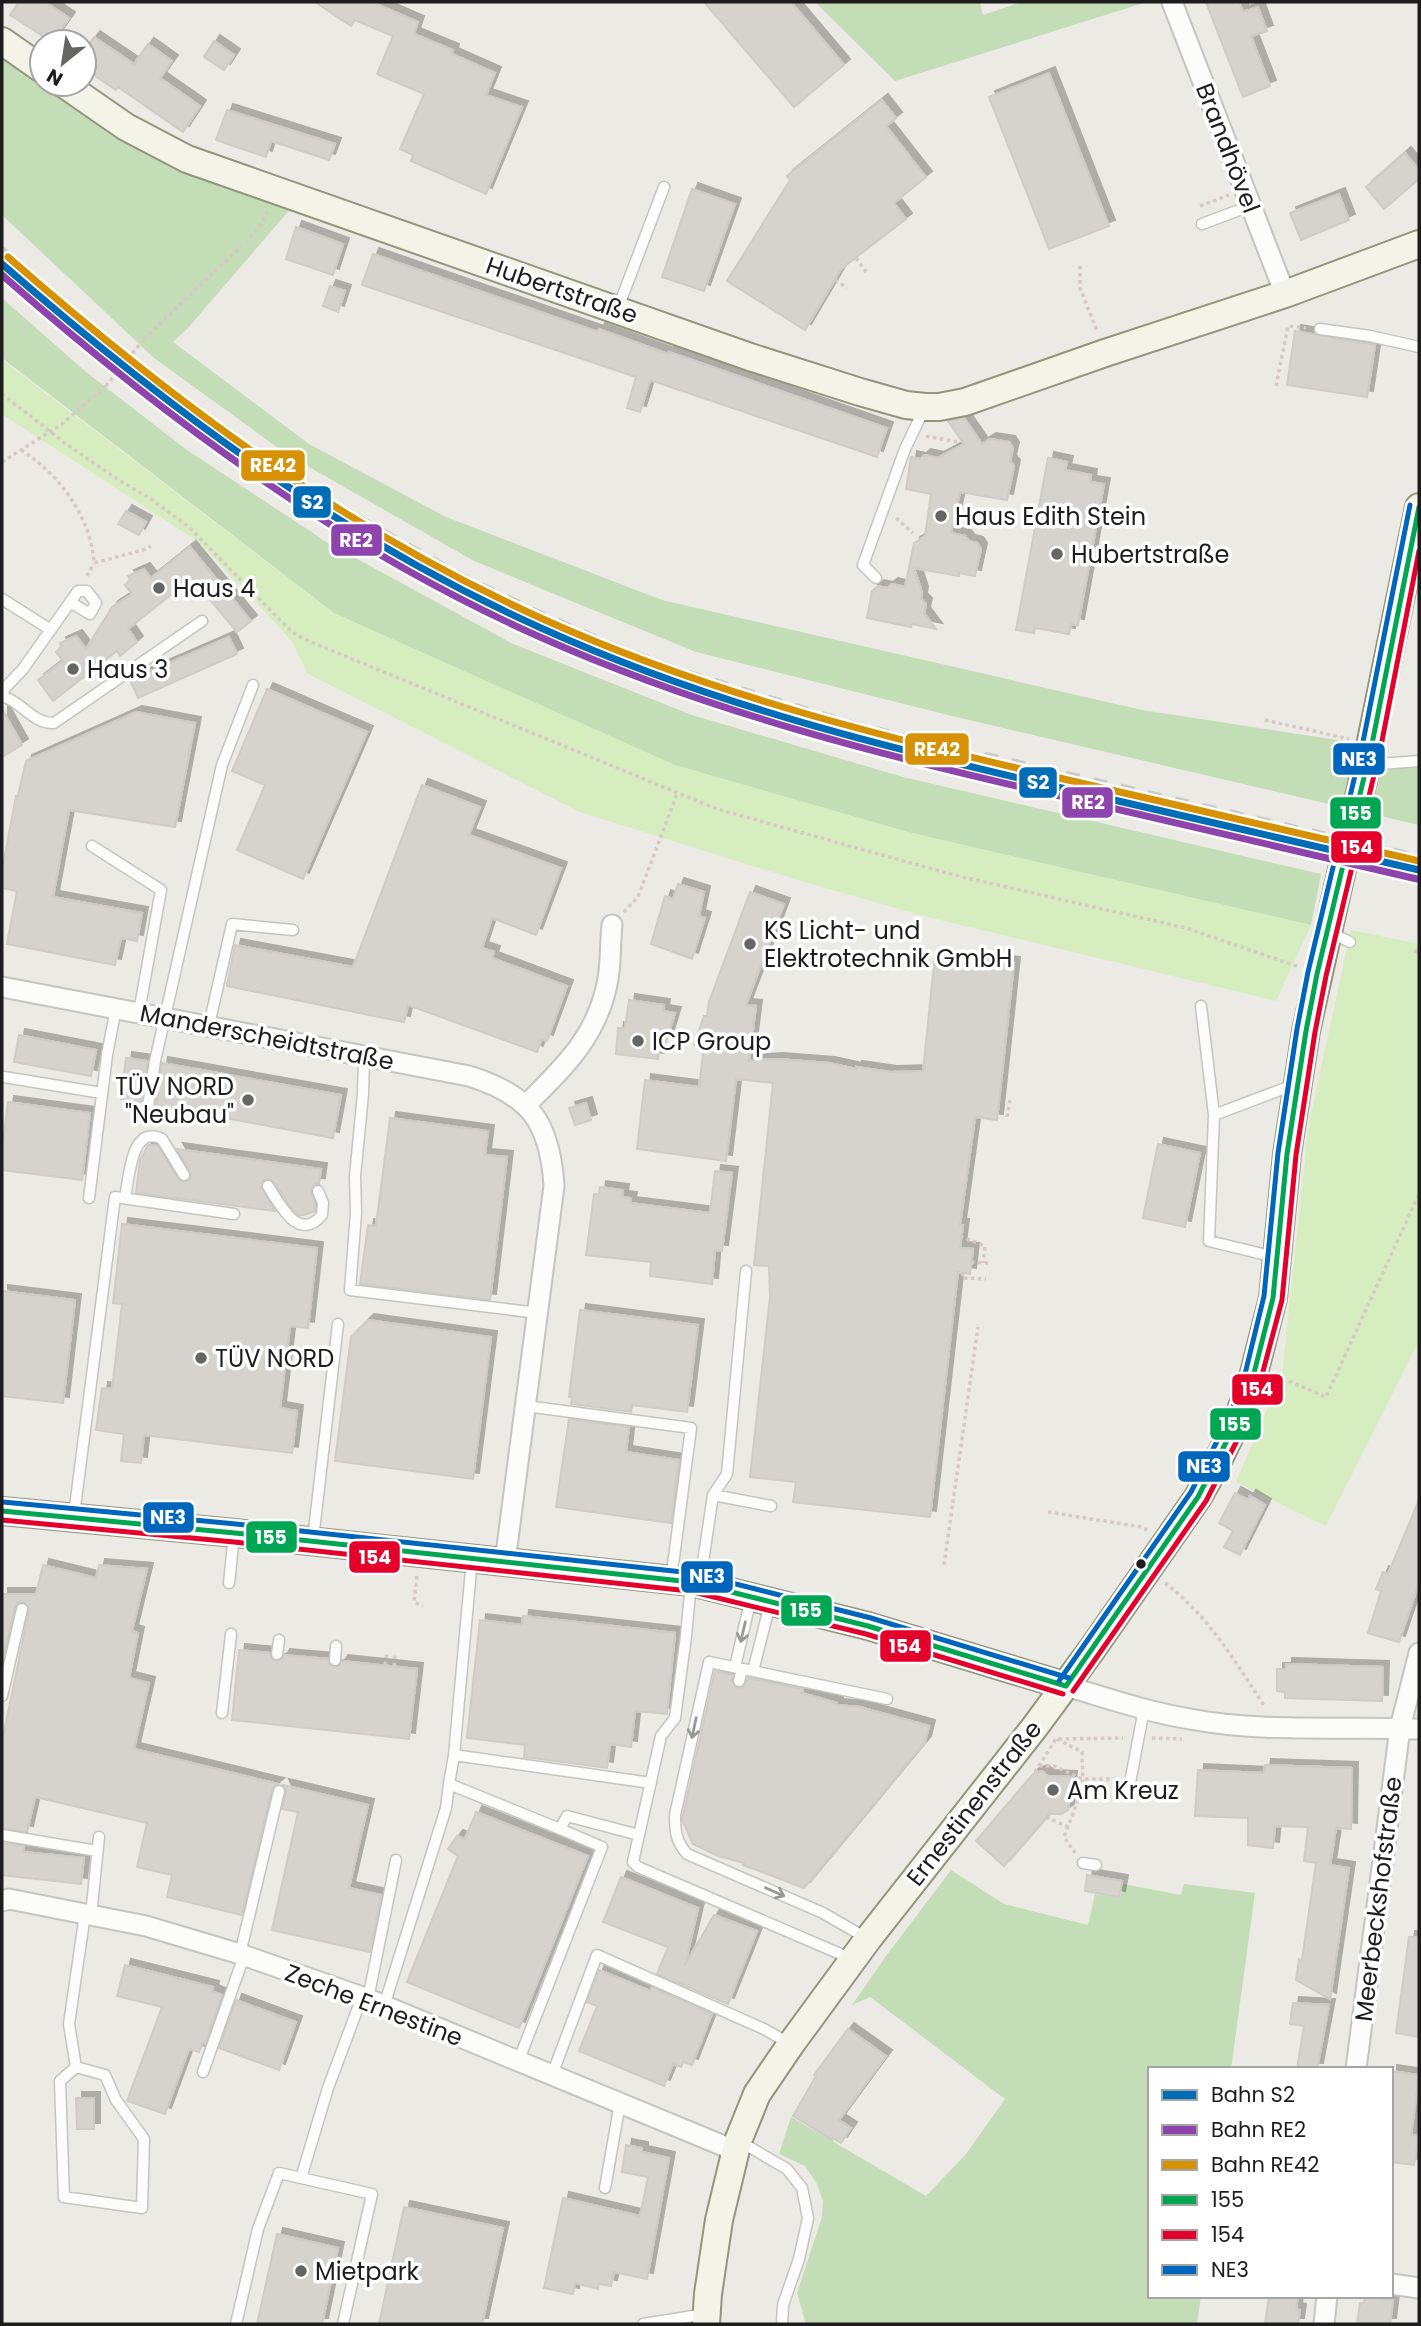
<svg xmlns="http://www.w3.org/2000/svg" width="1421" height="2326" viewBox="0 0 1421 2326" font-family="Poppins,sans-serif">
  <defs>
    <filter id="shadow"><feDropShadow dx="6" dy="-6" stdDeviation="0" flood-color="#0004"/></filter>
  </defs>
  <rect width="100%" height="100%" fill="#eceae4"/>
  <path fill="#d6edbf" d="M2,360L331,611L675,765L908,832L1311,925L1276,1001L920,915L801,881L580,812L308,674L291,640L200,543L2,414Z
    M1351,930L1419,944V1341L1326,1526L1236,1482L1282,1374L1309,1123Z"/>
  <path fill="#c3ddb6" d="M815,2H980L983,15L1022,2H1147L895,81Z
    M2,52L42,77V84H54L298,200L188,328L173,342L309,444L446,517L662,600L1142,710L1350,742L1347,769L1419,766V825L952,716L696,652L474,561L288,455L154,358L2,215Z
    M2,298L86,372L187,450L328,543L513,644L692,715L903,777L1321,874L1311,925L908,832L675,765L334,613L2,358Z
    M951,1870L1004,1904L1088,1925L1095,1894L1120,1898L1123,1884L1181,1895L1184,1884L1255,1893L1231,2069H1150V2296H1201L1197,2324H806L797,2293L822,2217L823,2201L817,2184L805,2166L779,2154L791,2117L926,2196L966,2154L1005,2099L870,1997L852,2005L886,1956Z"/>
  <path fill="#d6d3cf" stroke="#cfcbc5" stroke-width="2" filter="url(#shadow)" d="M19,2H45L69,18L52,42L10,15Z
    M315,2H372L418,22L414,34L453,50L452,54L495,73L486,95L522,107L486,194L411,161L413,155L400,149L424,94L377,74L393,36L355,20L351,26Z
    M704,2H791L844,65L794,107Z
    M1206,2H1239L1243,12L1258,7L1267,31L1251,36L1270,86L1243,97Z
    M94,37L134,64L148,44L172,61L160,78L200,106L183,132L118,87L116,90L84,68V51Z
    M214,41L234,55L224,70L204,57Z
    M1049,73L1109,226L1049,249L989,97Z
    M882,100L896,118L886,126L926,177L894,203L906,219L841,269L805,330L727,281L790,180L787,176Z
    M227,110L335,144L329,160L271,141L266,157L216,140Z
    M1405,153L1419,170V179L1384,209L1366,187Z
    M692,189L735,204L704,291L662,277Z
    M1339,194L1349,220L1301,240L1290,213Z
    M296,227L343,244L333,275L286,259Z
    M373,254L598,332L599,329L668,354L669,352L887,428L877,457L650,380L640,412L627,408L636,377L362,285Z
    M330,286L345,291L338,312L323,306Z
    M1295,331L1375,345L1367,397L1287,385Z
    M964,418L982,444L990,439L1009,442L1013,448L1010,461L1014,466L1007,500L960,492L951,533L965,536L969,541L977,543L981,549L975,576L959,573V576L914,568L922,592L921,599L926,604L924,613L936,629L912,624L911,627L867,618L872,591L878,586L887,588L892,584L905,587L914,543L925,536L931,494L906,489L911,457L920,459L925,455L938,458L964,444L948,421Z
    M1048,458L1067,462L1065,470L1091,475L1090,482L1104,484L1078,625L1071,624L1069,634L1035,628L1034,633L1016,630Z
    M126,511L146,522L139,535L118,524Z
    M190,547L251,621L237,632L192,578L128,629L137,642L120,656L117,651L53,701L38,680L63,661L56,652L61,647L60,643L76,636L86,649L112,607L132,594L125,585L130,580L128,576L144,569L151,578Z
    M229,637L237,654L138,698L130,680Z
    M267,689L367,732L303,879L237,850L265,785L232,771Z
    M2,709L22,745L2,757Z
    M136,712L195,723L175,827L69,810L53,897L142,913L137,941L121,938L115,965L7,944L17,891L2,888V871L16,796H18L26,761Z
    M422,785L480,807L469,835L561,868L536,935L492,918L482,948L494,952L492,958L567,986L547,1041L542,1039L537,1052L408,1005L404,1022L227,986L235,945L353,967Z
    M678,884L704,892L699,916L705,918L692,959L651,944L665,896L673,899Z
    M750,892L784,904L746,1005L756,1006L749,1061L777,1059L829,1063L856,1069V1067L891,1072L923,1071L935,955L1014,963L997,1120L975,1117L960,1225H963L960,1248L973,1249L970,1274L958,1272L930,1517L793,1502L796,1482L750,1477L770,1297L769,1266L754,1265L773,1083L736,1079L726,1161L637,1149L645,1080L699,1087L704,1046L694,1045L704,1016H707L709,1002Z
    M629,1000L664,1005L663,1011L675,1013L666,1042L660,1041L658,1059L616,1054L618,1028H625Z
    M19,1035L96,1050L91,1076L14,1062Z
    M126,1058L148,1061L141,1102L121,1099Z
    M162,1063L341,1095L333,1138L156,1105Z
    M8,1102L90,1113L82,1180L2,1170V1149Z
    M586,1103L591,1120L575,1125L569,1108Z
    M390,1118L488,1131L485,1155L507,1157L490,1300L360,1284L368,1225L376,1226Z
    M1158,1144L1200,1153L1185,1227L1143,1218Z
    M148,1145L158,1146L178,1179L184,1182L190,1179L191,1174L177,1149L321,1169L319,1184H315L311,1189L315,1204V1211L304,1215H299L290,1206L274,1182L268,1179L263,1180L261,1187L275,1211L136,1193L140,1160Z
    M715,1171L732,1173L722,1251L715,1250L712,1284L650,1276L651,1262L586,1255L594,1194H599L600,1187L623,1190L622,1197L631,1198L630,1203L710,1213Z
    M122,1224L317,1248L308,1328L290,1326L280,1408L297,1411L292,1453L144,1435L141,1463L121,1461L124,1434L96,1430L102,1388L112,1389L122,1304L113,1303Z
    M2,1291L75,1300L63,1403L2,1396Z
    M580,1310L698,1325L687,1412L632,1405L631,1412L571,1404L572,1397H569Z
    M368,1320L491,1337L473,1479L335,1461L351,1337Z
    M569,1419L629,1427L626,1452L679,1460L671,1523L556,1507Z
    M1235,1493L1248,1500L1250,1496L1265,1505L1240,1555L1224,1547L1233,1531L1219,1523Z
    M1419,1500V1583L1399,1642L1368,1633L1381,1591L1376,1589L1383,1572L1388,1574Z
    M43,1565L96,1578L99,1565L147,1569L132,1631L138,1633L129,1678L149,1683L134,1749L278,1784L272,1789L242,1915L167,1897L172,1875L137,1867L147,1823L35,1797L27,1832L2,1828V1742L29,1610L24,1602H19L15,1607L2,1664V1594H36Z
    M523,1616L675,1633L667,1714L635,1711L631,1747L610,1744L607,1768L524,1757L525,1745L467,1738L480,1620L522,1625Z
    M239,1650L270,1653L272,1659L277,1661L282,1659L284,1655L328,1659L329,1664L334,1667L339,1666L342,1661L417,1669L409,1739L232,1720Z
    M1286,1664L1383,1667L1382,1701L1285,1698V1692L1277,1691V1669H1286Z
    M715,1671L733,1675L732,1682L737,1688L744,1687L748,1678L803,1689L802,1693L837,1703V1705L860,1707L929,1726L925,1742L804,1888L743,1865L744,1863L718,1856L693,1844L682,1820Z
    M1265,1765L1352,1768L1351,1829L1336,1828L1330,1865L1349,1868L1330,1999L1296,1980L1299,1959L1302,1960L1316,1863L1304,1861L1308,1827L1275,1826L1273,1848L1248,1845V1818L1195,1816L1198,1770L1264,1773Z
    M1042,1771L1048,1776L1071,1777L1068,1810L1062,1814H1049L1004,1866L976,1841L1033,1774Z
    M283,1785L368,1805L349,1888L381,1895L370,1952L272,1930L298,1812L282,1809L286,1792Z
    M476,1812L588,1856L519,2028L407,1982L458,1856L448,1849L457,1836L465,1839Z
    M2,1843L24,1846L23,1852L84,1858L81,1884L2,1875Z
    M1087,1875L1122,1881L1119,1897L1085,1891Z
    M621,1877L698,1908L685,1965L714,1915L757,1931L728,2004L657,1974L668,1947L603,1922Z
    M1409,1937H1419V2037L1396,2033Z
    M125,1965L213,1987L212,1991L222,1995L205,2043L203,2042L199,2052L189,2049L165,2114L127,2101L162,2007L117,1996Z
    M599,1970L650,1991L652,1987L712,2014L692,2065L683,2062L681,2067L673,2064L664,2086L579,2051L597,2006L587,2002Z
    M236,2000L296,2022L279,2070L219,2048Z
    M1293,2003L1329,2005L1317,2069H1297L1304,2026L1290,2024Z
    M848,2029L886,2056L839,2120L851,2128L841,2143L833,2138L832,2140L793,2116L816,2076L814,2075Z
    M1391,2071L1419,2075L1411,2135L1419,2136L1414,2165L1391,2162Z
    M76,2098H94V2129H77Z
    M626,2145L642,2148V2152L669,2158L647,2279L614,2272L611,2286L599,2284L598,2289L575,2283L573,2294L544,2288L563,2198L640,2216L648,2177L622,2172Z
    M404,2207L503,2228L482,2324H379Z
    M277,2234L338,2248L322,2324H257Z
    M1269,2296H1298L1296,2309L1300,2310L1298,2324H1265Z
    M1364,2296L1393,2300L1390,2324H1357L1360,2303H1364Z"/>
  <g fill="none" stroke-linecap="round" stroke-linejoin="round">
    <g stroke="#c4c4c1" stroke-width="13">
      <path id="lane" d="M1202,224L1250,206
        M618,308L664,187
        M1320,329L1370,336L1419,347
        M876,578L863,565L905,449L925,407
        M2,599L51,630
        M2,696C21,701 33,724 54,723L202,621
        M2,696L5,688L23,669L78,591H87L96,603L90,614L70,602
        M1367,765L1419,761
        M92,846L161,890L139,1012
        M1331,933L1350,942
        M1201,1006L1214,1115L1209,1241L1275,1257
        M209,1025L232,924L293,930
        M364,1056L363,1094L355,1176L356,1213L350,1290L538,1313
        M4,1077L102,1093
        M1214,1115L1296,1084
        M146,1119L155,1061L222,765L253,685
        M268,1186C280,1204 298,1243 322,1215L323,1203L318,1191
        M89,1198L107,1055L116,1008
        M125,1198C129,1179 131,1123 162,1139L184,1175
        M526,1406L691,1428L671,1580
        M713,1495L727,1474L746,1271
        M74,1515L115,1197L234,1214
        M313,1539L338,1324
        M472,1559L454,1755L651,1783
        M700,1582L713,1495L771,1506
        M229,1583L234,1535
        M691,1583L686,1636L675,1718L661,1736L633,1862L638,1867L852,1959
        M277,1654L279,1640
        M335,1660L336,1646
        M735,1667L751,1598
        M753,1671L770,1604
        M739,1681L742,1669
        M2,1696L22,1609
        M222,1713L231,1634
        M454,1755L449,1784L560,1829L567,1816L639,1835
        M1129,1788L1144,1709
        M2,1835L97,1851
        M1083,1863L1096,1865
        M91,1915L99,1837
        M868,1939L823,1913L687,1854C676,1841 675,1832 675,1815L709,1662L887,1699
        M240,1954L279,1791
        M368,1999L396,1860
        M384,2006L446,1808L449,1784
        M518,2062L602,1847L560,1829
        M76,2067L105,2075L116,2100L144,2139L142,2208L64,2197L60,2081L76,2067L69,2024L85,1914
        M203,2072L244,1956
        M552,2075L597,1955L764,2029L790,2044
        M739,2141L787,2169L802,2188L808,2218L799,2259L783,2305L782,2324
        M605,2188L620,2103
        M236,2324L258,2229L279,2173L301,2178
        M343,2324L372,2194L301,2178L328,2088L362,1997
        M643,2324L706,2314"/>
    </g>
    <g stroke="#c4c4c1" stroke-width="23">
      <path id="street" d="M1172,2L1285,294
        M2,987L469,1076C530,1095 550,1122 554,1186L505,1562
        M526,1105C564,1067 598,1036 608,979C611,962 610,943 612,925
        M1066,1686C1107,1698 1147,1712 1190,1719C1262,1733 1345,1726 1419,1729
        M2,1901L9,1899L146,1926L240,1954L368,1999L736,2151
        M1356,2069L1400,1728L1419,1653
        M1391,2284L1419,2288
        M1324,2324L1327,2296"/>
    </g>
    <g stroke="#93957c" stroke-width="30">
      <path id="secondary" d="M2,41L42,69
        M64,84L126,127L187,159L750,357L860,392L906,405L925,407H939L965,402L1105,353L1285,294L1419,244
        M1363,780L1419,507
        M2,1511L235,1533L691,1582L868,1626L1066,1686
        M706,2324L708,2294L719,2220L738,2141L757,2094L791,2044L868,1939L1034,1728L1093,1648L1198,1497L1215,1467L1237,1421L1253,1377L1273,1298L1287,1154L1306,1031L1338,887"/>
    </g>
    <path stroke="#d7c8c4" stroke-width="3.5" stroke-dasharray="3.5 3.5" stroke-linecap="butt" d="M1200,206L1229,195
      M856,258L866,272
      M1080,266V288L1097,331
      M835,280L847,288
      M144,339L250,238L258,229L268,210
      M1276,386L1288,326L1306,328
      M2,394L65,443L114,477L151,499L189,527L287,627L298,636L311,642L717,809L954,875L1186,928L1299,967
      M926,436L958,442
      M21,450C59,474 91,517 94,563L143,550L151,546
      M2,462L62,424L106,386
      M896,518L913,533
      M87,576L94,563
      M1265,720L1349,739
      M624,912L638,897L677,794
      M1414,951L1419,952
      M1007,1117L1010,1100
      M960,1236L985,1246L983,1263
      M971,1262L988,1263
      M963,1273L962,1278L986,1279
      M1289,1381L1326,1397L1419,1194
      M1048,1512L1142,1527L1147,1530
      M944,1565L978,1327
      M417,1576L414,1602L423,1606
      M1165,1583C1208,1615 1236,1663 1265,1707
      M385,1665L387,1652
      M394,1666L395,1653
      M1152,1738L1182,1739
      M1057,1739L1082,1752L1083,1787L1064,1837L1075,1853
      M1039,1766H1054L1082,1779H1118
      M1035,1772L1056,1739L1123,1738
      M1046,1817L1068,1827"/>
    <use href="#lane" stroke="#fcfcfb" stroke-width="10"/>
    <use href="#street" stroke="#fcfcfb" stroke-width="19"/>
    <use href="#secondary" stroke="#f3f3e8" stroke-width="26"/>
    <path stroke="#cacac9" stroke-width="5" stroke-dasharray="14 14" stroke-linecap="butt" d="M2,248L76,314L182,400L317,493L462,575L537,611L612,644L678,669L856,724L1419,856"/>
    <g stroke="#93957c" stroke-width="30" stroke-linecap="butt">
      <path id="secondary-bridge" d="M1338,887L1363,780"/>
    </g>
    <path stroke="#d7c8c4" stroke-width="3.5" stroke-dasharray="3.5 3.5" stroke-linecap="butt" d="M106,386L144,339"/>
    <use href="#secondary-bridge" stroke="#f3f3e8" stroke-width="26"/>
    <g stroke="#fff" stroke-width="10">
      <path id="bus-1" d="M2,1511L235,1533L691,1582L868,1626L1066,1686
        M1066,1686L1198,1497L1237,1421L1253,1377L1273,1298L1287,1154L1306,1031L1317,974L1372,744L1419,507"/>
    </g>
    <g stroke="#fff" stroke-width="10">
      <path id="bus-2" d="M2,1520L234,1542L689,1591L866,1634L1063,1694
        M1073,1691L1206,1501L1245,1425L1261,1379L1282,1300L1296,1155L1315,1032L1326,976L1381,746L1419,551"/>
    </g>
    <g stroke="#fff" stroke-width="10">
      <path id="bus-3" d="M3,1502L236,1524L692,1573L871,1618L1069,1678
        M1059,1681L1191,1492L1229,1418L1245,1374L1264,1296L1278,1153L1297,1029L1308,972L1363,742L1410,505"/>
    </g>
    <use href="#bus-1" stroke="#00a651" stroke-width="5"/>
    <use href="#bus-2" stroke="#e4002b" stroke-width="5"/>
    <use href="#bus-3" stroke="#0065bd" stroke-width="5"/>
    <g stroke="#fff" stroke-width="12">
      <path id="rail-1" d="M2,264C168,409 339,537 541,628C709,704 887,748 1066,789C1184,816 1301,843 1419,870"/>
    </g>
    <g stroke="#fff" stroke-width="12">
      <path id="rail-2" d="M2,275C166,419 340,548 540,637C711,713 891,758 1073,799C1187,826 1302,852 1417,879"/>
    </g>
    <g stroke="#fff" stroke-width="12">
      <path id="rail-3" d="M8,257C173,402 343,529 545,620C712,695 890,739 1068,780C1185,807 1302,834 1419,861"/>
    </g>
    <use href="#rail-1" stroke="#006db6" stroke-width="7"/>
    <use href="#rail-2" stroke="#8e44ad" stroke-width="7"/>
    <use href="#rail-3" stroke="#d69104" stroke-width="7"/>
  </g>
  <defs><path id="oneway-shaft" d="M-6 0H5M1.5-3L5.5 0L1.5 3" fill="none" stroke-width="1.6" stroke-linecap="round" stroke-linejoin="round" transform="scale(1.75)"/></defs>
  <g stroke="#989897">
    <use href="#oneway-shaft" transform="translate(743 1632) rotate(103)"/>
    <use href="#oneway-shaft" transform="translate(694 1728) rotate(102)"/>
    <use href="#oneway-shaft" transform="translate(775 1892) rotate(24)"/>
  </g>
  <g fill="#656563" stroke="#fff" stroke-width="2.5">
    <circle cx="941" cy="516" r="7"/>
    <circle cx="1057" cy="554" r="7"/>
    <circle cx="159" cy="588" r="7"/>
    <circle cx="73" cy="669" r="7"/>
    <circle cx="750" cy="944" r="7"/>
    <circle cx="638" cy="1041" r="7"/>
    <circle cx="248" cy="1100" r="7"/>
    <circle cx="201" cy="1358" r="7"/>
    <circle cx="1053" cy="1790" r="7"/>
    <circle cx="301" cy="2271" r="7"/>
  </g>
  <circle fill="#1d1d1d" stroke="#fff" stroke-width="2.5" cx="1141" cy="1564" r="6"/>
  <g text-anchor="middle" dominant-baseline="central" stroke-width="7" stroke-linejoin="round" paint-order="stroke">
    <g font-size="24" fill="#1d1d1d" stroke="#fff">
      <text transform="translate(1228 148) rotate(69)">Brandhövel</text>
      <text transform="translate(562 290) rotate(19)">Hubertstraße</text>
      <text transform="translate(267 1037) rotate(11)">Manderscheidtstraße</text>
      <text transform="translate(974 1803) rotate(-52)">Ernestinenstraße</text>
      <text transform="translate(1378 1899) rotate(-83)">Meerbeckshofstraße</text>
      <text transform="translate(374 2005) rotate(21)">Zeche Ernestine</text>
    </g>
    <g font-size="24" fill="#1d1d1d" stroke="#fff" text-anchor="start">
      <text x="955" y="516">Haus Edith Stein</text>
      <text x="1071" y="554">Hubertstraße</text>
      <text x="173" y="588">Haus 4</text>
      <text x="87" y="669">Haus 3</text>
      <text x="764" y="930">KS Licht- und<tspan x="764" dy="28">Elektrotechnik GmbH</tspan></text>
      <text x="652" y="1041">ICP Group</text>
      <text x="234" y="1086" text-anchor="end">TÜV NORD<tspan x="234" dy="28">"Neubau"</tspan></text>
      <text x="215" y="1358">TÜV NORD</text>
      <text x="1067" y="1790">Am Kreuz</text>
      <text x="315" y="2271">Mietpark</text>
    </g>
  </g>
  <g stroke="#fff" stroke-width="2.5">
    <rect x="240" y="449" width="66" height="33" rx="7" fill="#d69104"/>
    <rect x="292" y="485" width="40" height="34" rx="7" fill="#006db6"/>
    <rect x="330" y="523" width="53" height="34" rx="7" fill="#8e44ad"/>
    <rect x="904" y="732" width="66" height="34" rx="7" fill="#d69104"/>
    <rect x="1332" y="742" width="54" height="34" rx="7" fill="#0065bd"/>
    <rect x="1018" y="766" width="40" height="33" rx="7" fill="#006db6"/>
    <rect x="1061" y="786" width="53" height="33" rx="7" fill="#8e44ad"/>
    <rect x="1329" y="796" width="53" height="34" rx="7" fill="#00a651"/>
    <rect x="1330" y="830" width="53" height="34" rx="7" fill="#e4002b"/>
    <rect x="1231" y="1373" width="53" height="33" rx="7" fill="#e4002b"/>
    <rect x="1209" y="1407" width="53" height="34" rx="7" fill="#00a651"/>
    <rect x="1177" y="1450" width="54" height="33" rx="7" fill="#0065bd"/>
    <rect x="142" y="1501" width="53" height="33" rx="7" fill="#0065bd"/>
    <rect x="245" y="1520" width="53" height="34" rx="7" fill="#00a651"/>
    <rect x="348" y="1540" width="53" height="34" rx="7" fill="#e4002b"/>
    <rect x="680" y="1560" width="54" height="34" rx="7" fill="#0065bd"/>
    <rect x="780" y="1594" width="53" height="33" rx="7" fill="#00a651"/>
    <rect x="879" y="1629" width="53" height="34" rx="7" fill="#e4002b"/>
  </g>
  <g font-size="19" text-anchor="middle" font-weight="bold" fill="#fff">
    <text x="273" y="472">RE42</text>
    <text x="312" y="509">S2</text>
    <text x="356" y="547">RE2</text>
    <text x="937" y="756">RE42</text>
    <text x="1359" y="766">NE3</text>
    <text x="1038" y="789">S2</text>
    <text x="1088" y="809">RE2</text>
    <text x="1356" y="820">155</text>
    <text x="1357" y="854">154</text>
    <text x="1257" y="1396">154</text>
    <text x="1235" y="1431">155</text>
    <text x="1204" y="1473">NE3</text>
    <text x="168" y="1524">NE3</text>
    <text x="271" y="1544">155</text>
    <text x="375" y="1564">154</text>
    <text x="707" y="1583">NE3</text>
    <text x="806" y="1617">155</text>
    <text x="905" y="1653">154</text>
  </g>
  <rect width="1421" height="2326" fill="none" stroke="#1d1d1d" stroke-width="7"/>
  <rect x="1148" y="2067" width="245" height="231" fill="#ffffff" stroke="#a5a5a5" stroke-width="2"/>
  <rect x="1162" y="2090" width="35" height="10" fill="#006db6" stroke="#a5a5a5" stroke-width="2"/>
  <text x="1211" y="2102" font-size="21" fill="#1d1d1d">Bahn S2</text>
  <rect x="1162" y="2125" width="35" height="10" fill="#8e44ad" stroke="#a5a5a5" stroke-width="2"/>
  <text x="1211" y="2137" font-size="21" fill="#1d1d1d">Bahn RE2</text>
  <rect x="1162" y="2160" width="35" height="10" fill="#d69104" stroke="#a5a5a5" stroke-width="2"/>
  <text x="1211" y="2172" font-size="21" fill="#1d1d1d">Bahn RE42</text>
  <rect x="1162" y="2195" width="35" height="10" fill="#00a651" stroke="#a5a5a5" stroke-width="2"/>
  <text x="1211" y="2207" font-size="21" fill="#1d1d1d">155</text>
  <rect x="1162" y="2230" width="35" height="10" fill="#e4002b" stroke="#a5a5a5" stroke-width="2"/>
  <text x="1211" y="2242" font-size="21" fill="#1d1d1d">154</text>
  <rect x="1162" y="2265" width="35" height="10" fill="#0065bd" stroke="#a5a5a5" stroke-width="2"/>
  <text x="1211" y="2277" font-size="21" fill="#1d1d1d">NE3</text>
  <g transform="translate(63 63) rotate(210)"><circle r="33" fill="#ffffff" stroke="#a5a5a5" stroke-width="2"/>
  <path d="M0-5L12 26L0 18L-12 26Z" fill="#656563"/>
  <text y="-10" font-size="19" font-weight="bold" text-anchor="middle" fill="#1d1d1d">N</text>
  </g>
</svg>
